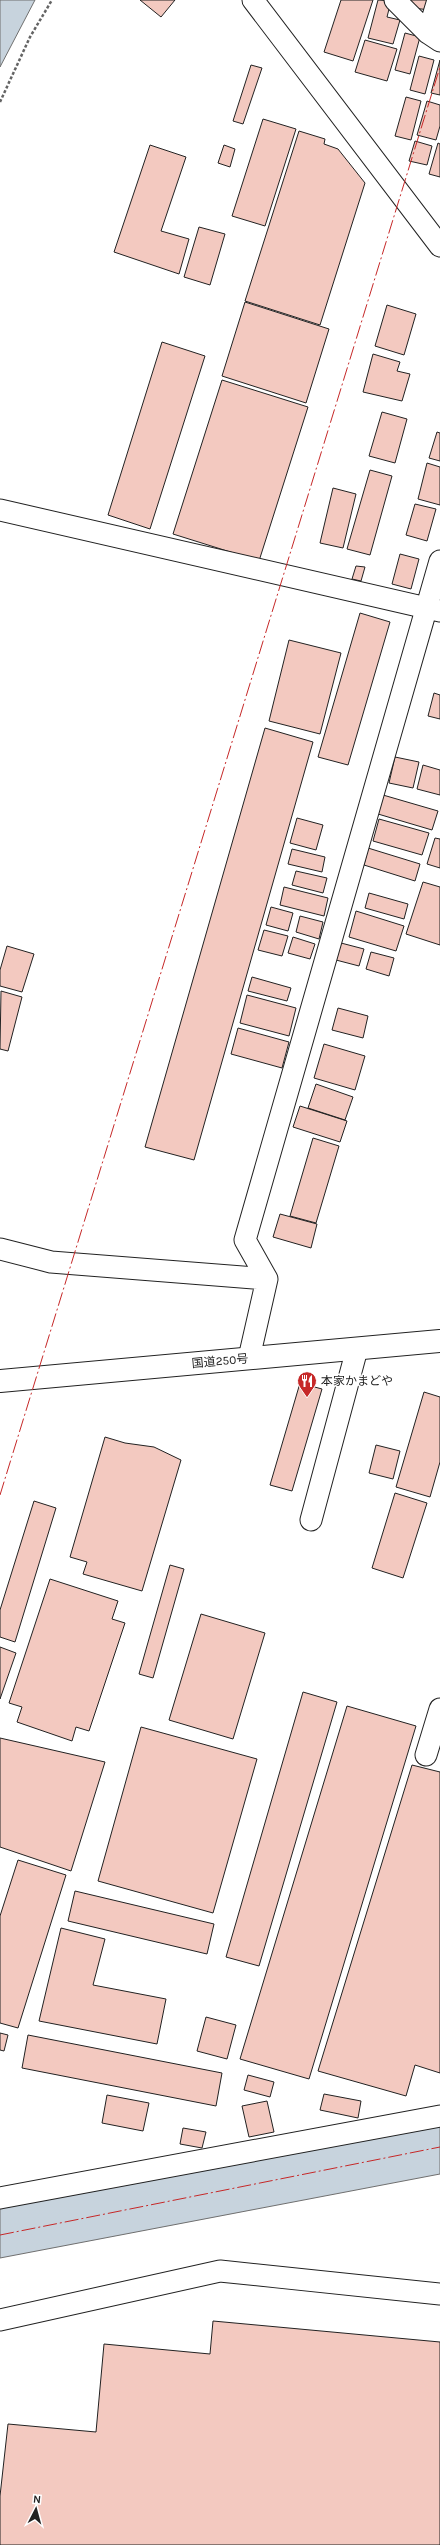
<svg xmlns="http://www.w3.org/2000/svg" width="440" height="2545" viewBox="0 0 440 2545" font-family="Karla,'Noto Sans JP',sans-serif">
  <rect width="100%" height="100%" fill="#fff"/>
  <path fill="#c7d3dd" stroke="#6f6f6f" d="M0,0H35L0,67Z
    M440,2119V2174L0,2258V2204Z"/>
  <path fill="#f3c9c0" stroke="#222" d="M140,0H175L161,17Z
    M341,0H373L353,61L324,52Z
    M378,0L391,1L387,17L400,20L393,44L368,38Z
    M405,0H431L430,10L404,7Z
    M405,33L420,37L410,74L395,70Z
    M365,40L397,49L387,81L355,72Z
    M419,56L434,60L425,94L410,90Z
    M440,60V95L431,93Z
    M251,65L262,68L243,124L233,121Z
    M406,97L421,101L411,140L395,136Z
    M427,101L440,105V126L436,140L417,135Z
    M263,119L296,129L265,226L232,216Z
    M299,131L325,139L324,144L338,149L365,183L320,325L245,301Z
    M415,141L432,146L427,165L409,161Z
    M438,143L440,144V177L429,174Z
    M150,145L186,157L161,231L189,239L179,274L114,252Z
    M224,145L235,149L230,167L218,163Z
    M199,227L225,234L210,285L184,277Z
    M245,302L329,329L306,403L222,376Z
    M387,305L416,314L404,355L375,346Z
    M162,342L205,356L150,529L108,515Z
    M373,354L400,362L397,371L410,374L402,401L363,392Z
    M222,380L308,407L259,561L173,534Z
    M382,412L407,419L395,463L369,456Z
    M437,432L440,433V461L429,458Z
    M427,463L440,467V505L418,499Z
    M370,470L392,476L370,555L347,549Z
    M333,488L356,494L343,548L320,543Z
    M415,504L436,509L427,541L406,535Z
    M400,554L419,559L411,589L392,584Z
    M356,566L365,567L361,581L352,579Z
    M360,613L390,622L348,765L318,757Z
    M289,640L341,653L320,734L269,721Z
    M434,693L440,695V719L428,716Z
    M265,728L313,742L194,1160L145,1147Z
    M395,757L419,762L413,788L389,783Z
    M423,765L440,770V795L417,789Z
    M383,795L438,811L432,830L378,814Z
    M297,818L323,825L316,850L290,843Z
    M379,819L429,833L422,855L373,841Z
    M435,838L440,839V868L427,864Z
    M368,848L420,864L415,881L364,865Z
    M292,849L325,857L322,872L288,864Z
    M296,871L327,878L323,893L292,885Z
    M423,882L440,887V945L406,934Z
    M284,887L328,898L324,916L280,905Z
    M369,893L408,904L404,919L365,908Z
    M271,907L293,913L288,931L266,925Z
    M356,911L404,926L396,951L349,937Z
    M300,916L323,922L319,939L296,932Z
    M264,930L288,936L282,956L258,950Z
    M293,937L315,944L310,959L288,953Z
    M341,943L364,949L359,966L336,960Z
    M7,946L34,954L22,992L0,986V970Z
    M371,952L394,958L389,976L366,969Z
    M252,977L291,988L287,1001L248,991Z
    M1,991L22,997L8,1051L0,1049Z
    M247,995L296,1008L289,1036L240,1023Z
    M338,1008L368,1016L363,1038L332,1030Z
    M238,1028L289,1042L282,1068L231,1054Z
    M324,1044L365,1056L355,1090L314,1078Z
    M316,1084L353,1097L345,1120L308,1108Z
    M300,1106L347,1121L340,1142L293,1127Z
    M313,1138L339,1146L316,1223L290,1216Z
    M280,1214L317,1224L311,1248L273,1237Z
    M300,1383L322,1389L292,1491L270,1485Z
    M424,1392L440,1397V1462L430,1497L396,1487Z
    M105,1437L125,1443L154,1447L181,1460L142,1591L83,1574L87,1562L70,1557Z
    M376,1445L400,1451L393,1479L369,1473Z
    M395,1493L427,1503L403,1578L372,1568Z
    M34,1501L56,1508L15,1642L0,1637V1610Z
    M170,1565L184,1569L153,1678L139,1674Z
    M50,1579L118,1601L112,1619L125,1623L89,1731L76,1727L72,1741L17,1722L22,1707L9,1703Z
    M201,1614L265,1633L233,1739L169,1720Z
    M0,1647L16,1653L0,1699Z
    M303,1692L337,1702L259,1966L226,1957Z
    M347,1706L416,1726L309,2079L240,2059Z
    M141,1727L257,1759L213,1913L98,1881Z
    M0,1738L105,1762L71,1871L0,1847Z
    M412,1765L440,1772V2073L415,2065L406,2096L318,2071Z
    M18,1860L66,1875L18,2028L0,2023V1916Z
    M75,1891L214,1924L207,1954L68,1921Z
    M61,1928L105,1939L93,1985L166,1999L157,2044L39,2021Z
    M206,2017L236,2025L227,2059L197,2051Z
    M0,2033L8,2035L4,2051L0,2050Z
    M28,2035L222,2073L216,2106L22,2068Z
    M248,2075L274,2082L270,2097L244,2090Z
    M324,2094L361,2101L358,2118L320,2110Z
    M107,2095L149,2103L143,2131L102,2123Z
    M267,2101L274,2132L249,2137L242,2106Z
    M183,2128L206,2132L202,2148L180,2144Z
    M213,2321L440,2342V2545H0V2496L8,2424L96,2432L104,2344L210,2354Z"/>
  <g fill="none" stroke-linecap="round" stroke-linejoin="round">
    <g stroke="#222" stroke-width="23">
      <path id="minor" d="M253,0L440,246
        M395,0L428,33L440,41
        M428,33L438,0
        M0,510L440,611
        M0,1249L51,1262L267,1279
        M249,1358L267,1279L245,1240L440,561
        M311,1520L357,1349
        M426,1755L440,1709
        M0,2198L440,2116
        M0,2320L220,2271L440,2294"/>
    </g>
    <g stroke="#222" stroke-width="24">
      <path id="highway" d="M0,1381L440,1341"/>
    </g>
    <path stroke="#646464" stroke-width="2.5" stroke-dasharray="3 2" stroke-linecap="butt" d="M0,102L30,37L52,0"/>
    <use href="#minor" stroke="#fff" stroke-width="21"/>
    <use href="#highway" stroke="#fff" stroke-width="22"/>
    <path stroke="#c62828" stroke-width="1" stroke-dasharray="14 3 2 3" stroke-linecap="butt" d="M0,1495L440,67
      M0,2235L440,2147"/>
  </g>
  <defs>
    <g id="restaurant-pin" transform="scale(1)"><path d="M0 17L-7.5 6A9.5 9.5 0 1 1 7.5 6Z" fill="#c62828" stroke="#fff"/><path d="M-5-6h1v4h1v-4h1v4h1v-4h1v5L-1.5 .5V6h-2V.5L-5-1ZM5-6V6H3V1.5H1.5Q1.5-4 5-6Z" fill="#fff"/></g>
  </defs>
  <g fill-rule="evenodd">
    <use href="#restaurant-pin" x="307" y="1381"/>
  </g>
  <g text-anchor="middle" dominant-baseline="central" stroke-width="3" stroke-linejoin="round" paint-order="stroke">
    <g font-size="12" fill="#222" stroke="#fff">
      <text transform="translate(220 1361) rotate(-5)">国道250号</text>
    </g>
    <g font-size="12" fill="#222" stroke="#fff" text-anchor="start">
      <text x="321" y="1381">本家かまどや</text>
    </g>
  </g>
  <g transform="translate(36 2509) rotate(6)" stroke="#ffffff" stroke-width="3" paint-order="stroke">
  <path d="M0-3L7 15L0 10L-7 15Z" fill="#222222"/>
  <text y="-6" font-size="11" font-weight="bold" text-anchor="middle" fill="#222222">N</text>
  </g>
</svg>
